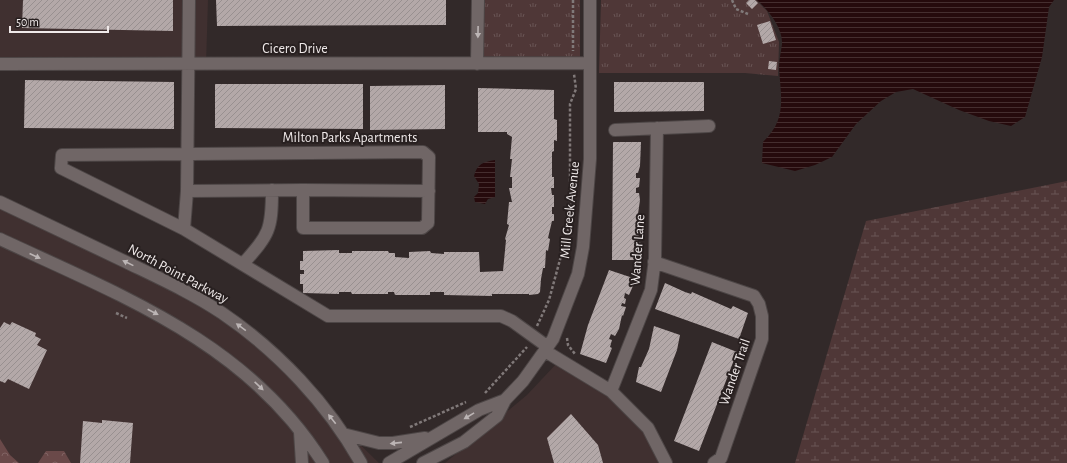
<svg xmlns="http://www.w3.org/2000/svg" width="1067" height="463" viewBox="0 0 1067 463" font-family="'Alegreya Sans',sans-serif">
  <defs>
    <pattern id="forest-crowns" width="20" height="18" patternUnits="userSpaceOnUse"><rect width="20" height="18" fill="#6a4949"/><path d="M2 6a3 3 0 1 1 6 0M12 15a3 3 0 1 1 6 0" fill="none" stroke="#806363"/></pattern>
    <pattern id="wetland-marsh" width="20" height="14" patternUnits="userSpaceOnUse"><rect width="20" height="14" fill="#4f3737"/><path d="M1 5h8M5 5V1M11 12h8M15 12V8" fill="none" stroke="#695454"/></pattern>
    <pattern id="park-tufts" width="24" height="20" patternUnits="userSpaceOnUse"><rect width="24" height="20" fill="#4f3737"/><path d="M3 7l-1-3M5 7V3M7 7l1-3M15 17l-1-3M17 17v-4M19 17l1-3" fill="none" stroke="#695454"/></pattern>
    <pattern id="water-rules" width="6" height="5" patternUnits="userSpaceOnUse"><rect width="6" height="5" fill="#250a0c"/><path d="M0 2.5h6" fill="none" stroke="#452e2f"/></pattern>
    <pattern id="building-hatch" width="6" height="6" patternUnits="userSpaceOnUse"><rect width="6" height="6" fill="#b3a8a8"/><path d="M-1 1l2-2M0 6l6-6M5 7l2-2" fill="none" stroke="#989090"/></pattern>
  </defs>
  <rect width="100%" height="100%" fill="#322929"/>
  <path fill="#403030" d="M0,0H208L206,65H0Z
    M0,200L221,309L379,463H0Z
    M558,362L625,397L672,459V463H445L527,395Z"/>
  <path fill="url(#forest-crowns)" d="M0,439L10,455L19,463H0Z
    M46,451H64L71,463H38Z"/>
  <path fill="url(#wetland-marsh)" d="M1067,181V463H795L866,221Z"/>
  <path fill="url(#park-tufts)" d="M483,0H580V58H484Z
    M601,0H756L767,11L779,42L778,76L745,73H599Z"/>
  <path fill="url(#water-rules)" d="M757,0H1054L1049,7L1042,57L1025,117L1011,126L989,121L959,110L913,89L896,92L881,101L856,124L832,157L815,165L795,171L762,163L763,142C787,119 781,98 779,68C779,60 781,52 782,44C783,28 768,10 757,0Z
    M495,160V197L488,199L485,204L475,202L474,197L478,193L479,184L474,176C477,164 483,162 495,160Z"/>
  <path fill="url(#building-hatch)" d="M23,0H173V31L22,28Z
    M216,0H446V25L217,26Z
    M749,0H755L758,3L752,9L746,3Z
    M770,21L776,40L763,44L757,25Z
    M769,61L777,62L776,70L768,69Z
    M25,80L174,82V129L24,128Z
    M614,82H704V111L614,112Z
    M215,84H363V129L215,128Z
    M445,85V129L370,130V86Z
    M478,88L554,90V119L557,120V141L554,140V151L552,152V177H554V188H551L552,195H554V207H552V214H554V221H552L548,238L550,239L548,251L546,250L545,268H543L541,279L540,292L538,294L529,295V294H492V296L444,295V292H430V295H395L394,292H388V294H352L351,292H339V294L303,293V284H300V274H304V270H300V261H303V251L339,250V253H352V251H388L389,253H395V257L409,258V252L430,251L431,253L444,254V252H479L480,272L503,271L506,240L505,239L509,225L507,224L509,202H512L509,188H512V177H510L512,159H510L512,137L507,134V132H478Z
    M613,142H641L640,166L638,173H636V178H640L639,187L636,188V193H639L640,200L638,214H641L638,239V242L641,243L639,260H612Z
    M609,270L636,279L629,295L625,293L624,298L626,299L625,304L622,303L621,306L626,307L623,316L622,315L619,329L615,336L611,334L609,339L612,340L610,347L612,348L606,363L580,354L588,325Z
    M665,283L685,292L691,294L692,292L731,309L733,306L748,313L739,339L655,309Z
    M4,322L10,325L12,322L36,333L35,336L41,339L37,345L47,350L29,389L8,379L5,383L0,381V328Z
    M654,326L680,335L677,350L661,392L636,382L639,367H641L649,349Z
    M712,342L737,352L699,451L674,441Z
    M571,414L598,445L603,463H554L547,438Z
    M102,420L133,423L130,463H80L83,421L102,423Z"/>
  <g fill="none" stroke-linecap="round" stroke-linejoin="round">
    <g stroke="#4d4646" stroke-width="14">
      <path id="minor" d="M0,64L589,63
        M477,64L478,0
        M615,130L709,126
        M303,190L429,191
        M187,191L303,190V228H422L428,223L429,157L423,152L62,155L61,168L184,229L328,316H501L512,321L548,347
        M0,202C42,222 84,242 126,262C159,278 192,293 222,313C278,351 328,404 361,463
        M184,229L187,191L189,0
        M0,239C122,296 248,343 323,463
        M654,262L754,296L759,304L762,316V339L721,458L714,463
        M243,264C269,234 272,231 272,190
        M545,351L611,391L648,428L666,463
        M611,391L651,290L655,259L657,128
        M300,432L302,463
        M343,434L379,443H393L425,438
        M389,463L479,410L505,400
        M423,463L464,442L497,416L505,400L523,381L553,339L578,274L583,247L590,159V0"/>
    </g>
    <path stroke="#807979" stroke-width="2.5" stroke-dasharray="3 2" stroke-linecap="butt" d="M573,0V51
      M732,0L736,9L748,14
      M116,313L127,318
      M537,326L549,300L570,223V104L576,89L574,74
      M567,338L568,345L575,354
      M485,393L527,347
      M410,427L466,402"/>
    <use href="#minor" stroke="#706666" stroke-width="12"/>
  </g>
  <defs><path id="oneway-solid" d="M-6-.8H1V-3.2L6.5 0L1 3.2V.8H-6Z"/></defs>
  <g fill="#bcb5b5">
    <use href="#oneway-solid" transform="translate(478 32) rotate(91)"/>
    <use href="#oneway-solid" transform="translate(35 256) rotate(25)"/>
    <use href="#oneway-solid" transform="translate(128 263) rotate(-154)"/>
    <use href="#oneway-solid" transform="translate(153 312) rotate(27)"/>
    <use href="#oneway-solid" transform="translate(241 327) rotate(-144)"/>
    <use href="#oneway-solid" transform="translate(259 386) rotate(43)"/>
    <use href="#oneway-solid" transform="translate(469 416) rotate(149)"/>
    <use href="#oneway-solid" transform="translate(332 419) rotate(-128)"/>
    <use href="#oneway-solid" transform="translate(396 443) rotate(174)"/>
  </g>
  <g text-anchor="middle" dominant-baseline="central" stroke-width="4" stroke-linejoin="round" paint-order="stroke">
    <g font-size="14" fill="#efe9e9" stroke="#282020">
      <text x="295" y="49">Cicero Drive</text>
      <text x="350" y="138">Milton Parks Apartments</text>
      <text transform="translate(570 210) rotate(-84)">Mill Creek Avenue</text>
      <text transform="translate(638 250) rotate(-86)">Wander Lane</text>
      <text transform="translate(178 274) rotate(28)">North Point Parkway</text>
      <text transform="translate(735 372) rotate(-71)">Wander Trail</text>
    </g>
  </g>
  <path d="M10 26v6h98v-6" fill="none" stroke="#efe9e9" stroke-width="2"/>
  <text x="16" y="26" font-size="12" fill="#efe9e9" stroke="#282020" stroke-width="3" paint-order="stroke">50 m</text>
</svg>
